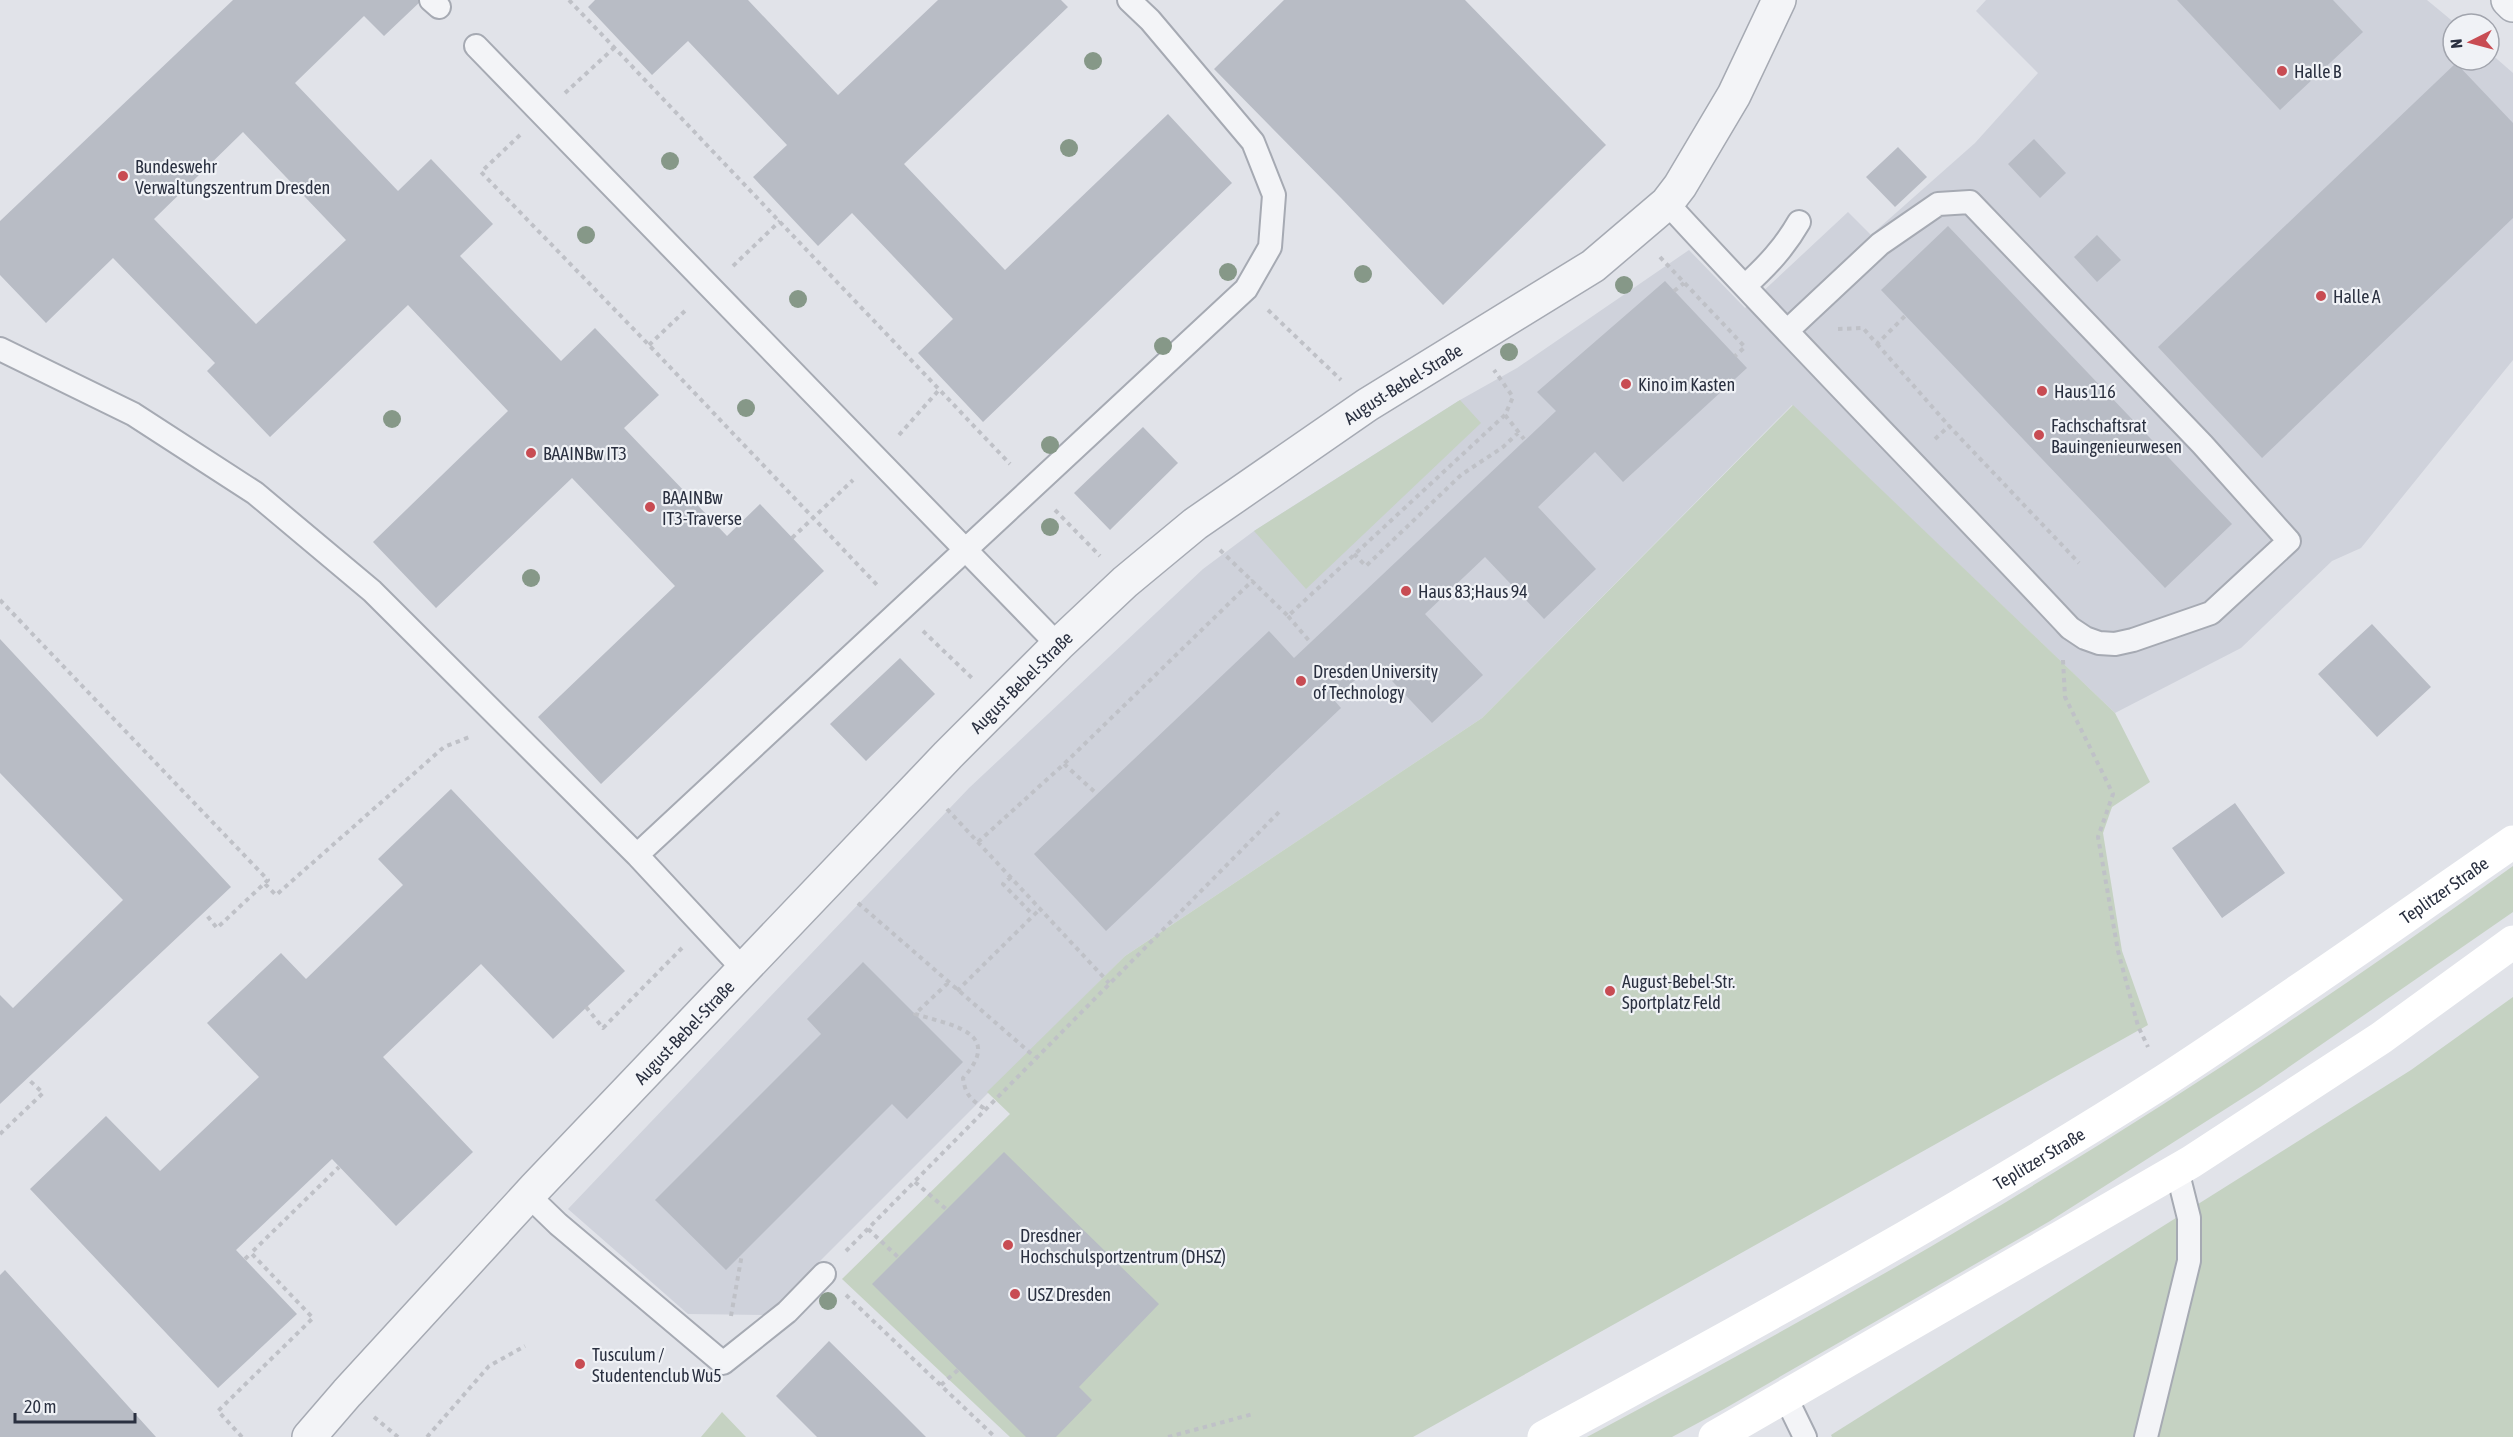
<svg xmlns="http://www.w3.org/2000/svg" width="2513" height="1437" viewBox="0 0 2513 1437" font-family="'Asap Condensed',sans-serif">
  <rect width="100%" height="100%" fill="#e1e3e9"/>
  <path fill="#cfd2db" d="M1986,0H2427L2456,24H2453V60H2489V52L2513,73V360L2361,548L2332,561L2241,648L2115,713L1792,405L1482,718L1125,956L766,1315L688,1314L568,1209L969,788L1203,569L1254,531L1460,400L1517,368L1689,250L1745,308L1848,212L1871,235L1975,143L2038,73L1976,11Z"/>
  <path fill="#c5d2c2" d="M1460,400L1481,423L1306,589L1254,531Z
    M1793,405L2115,713L2150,782L2112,807L2103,833L2122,951L2148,1025L1413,1437H1010L842,1279L1010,1114L987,1092L1125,956L1482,718Z
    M2513,866V912L2260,1087L2050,1221L1724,1409L1672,1437H1587C1717,1367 1847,1297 1974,1221C2159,1111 2338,992 2513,866Z
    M2513,997V1437H1832L1831,1435L2411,1070Z
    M722,1412L746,1437H701Z"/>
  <path fill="#b8bcc5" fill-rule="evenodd" d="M233,0H422L384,36L364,16L295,83L398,191L431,159L493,224L460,256L561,361L595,328L659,395L624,428L727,536L760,504L824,571L601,784L538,717L675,586L572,478L436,608L373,542L508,411L408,305L270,437L207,371L215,363L113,258L46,323L0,275V221ZM243,132L346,240L256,324L154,219Z
    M595,0H748L838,95L938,0H1061L1068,7L904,164L1005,270L1168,114L1232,183L983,422L918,353L953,319L852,213L818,246L753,177L787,145L688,41L652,75L588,7Z
    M1284,0H1465L1606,145L1443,305L1341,198L1214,69Z
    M2177,0H2333L2363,32L2280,110Z
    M2456,63L2513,123V218L2262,458L2158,347Z
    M2034,139L2066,173L2040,198L2008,164Z
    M1898,147L1927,177L1895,207L1866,177Z
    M1948,226L2232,524L2165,588L1881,290Z
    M2097,235L2121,260L2097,282L2074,257Z
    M1665,281L1747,368L1623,482L1595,452L1538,507L1596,569L1544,619L1485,557L1425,614L1483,675L1432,723L1374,662L1334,700L1341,708L1106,931L1034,854L1269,631L1294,658L1556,411L1537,392Z
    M1143,427L1178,463L1110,530L1074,493Z
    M2372,624L2431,687L2377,737L2318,674Z
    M0,639L231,887L0,1104V995L13,1008L123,900L0,773Z
    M900,658L935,694L866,761L830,724Z
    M451,789L625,971L553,1039L481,964L383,1057L473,1152L396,1226L332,1159L236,1250L297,1314L218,1388L30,1189L106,1116L160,1171L259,1077L207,1023L281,953L306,979L403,885L378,859Z
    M2235,803L2285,873L2222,918L2172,848Z
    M863,962L963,1062L907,1119L892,1104L726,1270L655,1200L821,1034L807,1019Z
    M1004,1152L1159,1304L1079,1387L1092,1400L1056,1437H1026L872,1284Z
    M5,1270L156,1437H0V1275Z
    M829,1341L896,1407L926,1437H817L776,1396Z"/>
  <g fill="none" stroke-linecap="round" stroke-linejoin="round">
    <g stroke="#a6aab3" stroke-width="26">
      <path id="lane" d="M431,0L439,7
        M476,46L1058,645
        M1667,203C1799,347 1937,486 2070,628L2085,638L2099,643L2115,644L2133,640L2211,613L2289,541L2202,444L1970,202L1938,204L1880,244L1787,331
        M1745,286C1767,266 1784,248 1799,222
        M0,349L133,414L255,493L372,591L637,855
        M743,969L637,855L1246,289L1270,247L1274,195L1253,142L1150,20L1129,0
        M529,1196L558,1224L723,1363L787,1312L824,1274
        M1786,1398L1805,1437
        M2146,1437L2189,1261V1218L2177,1170"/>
    </g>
    <g stroke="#a6aab3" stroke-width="36">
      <g id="street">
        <path d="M2508,0L2513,5"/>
        <path id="s1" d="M309,1437L347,1393L535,1188L948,755L1058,645L1125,582L1195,524L1367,405L1593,266L1667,203L1680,186L1734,95L1779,0"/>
      </g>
    </g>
    <path stroke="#bfc1c7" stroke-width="4" stroke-dasharray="4.5 4.5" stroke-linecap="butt" d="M569,0L1010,464
      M565,93L615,47
      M520,135L481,172L649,345L879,587
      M1660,257L1745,347L1735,356
      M733,266L780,221
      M1674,291L1684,283
      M1268,310L1341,380
      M1838,329L1863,328L1877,344L1905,316
      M1877,344L1949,426
      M649,345L688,308
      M1505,415L1524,439
      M899,435L938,391
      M1935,439L1949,426L2079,563
      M1055,510L1100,556
      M792,538L853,480
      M1220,550L1252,581
      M1354,554L1366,566L1461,475L1503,447L1518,433
      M0,600L268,880L217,928L205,913
      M1288,616L1311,643
      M923,631L974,680
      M2063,660L2065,697L2113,794L2098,837L2118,951L2138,1026L2148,1047
      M1064,764L1097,794
      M947,809L1109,983
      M978,842L1064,764L1252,581L1288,616L1505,415L1513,397L1494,370
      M1011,877L1003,884L1033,915
      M265,884L276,895L444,747L472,736
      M858,903L1035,1057
      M948,983L915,1014C950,1025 1005,1032 963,1078C965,1094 971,1100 985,1109
      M957,991L1041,908
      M586,1007L603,1028L682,948
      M0,1134L43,1093L28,1079
      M915,1182L946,1209
      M868,1229L898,1257
      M846,1251L1280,811
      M245,1259L251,1253
      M846,1295L995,1437
      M731,1316L742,1254
      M941,1385L958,1370
      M374,1417L398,1437
      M242,1437L218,1411L313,1318L251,1253L339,1167
      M427,1437L489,1366L525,1346
      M1168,1437L1253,1414"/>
    <use href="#lane" stroke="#f3f4f7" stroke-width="22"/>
    <use href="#street" stroke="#f3f4f7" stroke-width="33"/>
    <g stroke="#fff" stroke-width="33">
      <path id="s2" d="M1544,1437C1754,1324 1963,1209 2164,1081C2282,1004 2397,922 2513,842"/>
      <path d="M1715,1437L2191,1162L2381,1038L2513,942"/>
    </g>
  </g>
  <g fill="#869888">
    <circle cx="1093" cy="61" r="9"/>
    <circle cx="1069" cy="148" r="9"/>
    <circle cx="670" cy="161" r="9"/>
    <circle cx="586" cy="235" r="9"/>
    <circle cx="1228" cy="272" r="9"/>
    <circle cx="1363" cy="274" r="9"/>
    <circle cx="1624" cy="285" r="9"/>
    <circle cx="798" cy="299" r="9"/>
    <circle cx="1163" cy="346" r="9"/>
    <circle cx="1509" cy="352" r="9"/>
    <circle cx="746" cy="408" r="9"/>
    <circle cx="392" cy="419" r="9"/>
    <circle cx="1050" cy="445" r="9"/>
    <circle cx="1050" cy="527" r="9"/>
    <circle cx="531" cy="578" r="9"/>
    <circle cx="828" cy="1301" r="9"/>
  </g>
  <g fill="#c84c53" stroke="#f0f2f6" stroke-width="2">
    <circle cx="2282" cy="71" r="6"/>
    <circle cx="123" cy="176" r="6"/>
    <circle cx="2321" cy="296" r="6"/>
    <circle cx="1626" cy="384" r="6"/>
    <circle cx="2042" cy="391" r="6"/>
    <circle cx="2039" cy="435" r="6"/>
    <circle cx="531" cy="453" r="6"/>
    <circle cx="650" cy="507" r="6"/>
    <circle cx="1406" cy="591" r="6"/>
    <circle cx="1301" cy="681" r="6"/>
    <circle cx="1610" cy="991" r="6"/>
    <circle cx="1008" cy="1245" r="6"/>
    <circle cx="1015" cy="1294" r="6"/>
    <circle cx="580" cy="1364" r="6"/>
  </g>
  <g text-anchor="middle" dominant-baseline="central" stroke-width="4.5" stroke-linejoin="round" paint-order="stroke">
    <g font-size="18" fill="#2a3040" stroke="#f0f2f6" text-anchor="start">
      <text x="2294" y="71">Halle B</text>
      <text x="135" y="166">Bundeswehr<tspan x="135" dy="21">Verwaltungszentrum Dresden</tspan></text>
      <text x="2333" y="296">Halle A</text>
      <text x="1638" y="384">Kino im Kasten</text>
      <text x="2054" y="391">Haus 116</text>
      <text x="2051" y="425">Fachschaftsrat<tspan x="2051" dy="21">Bauingenieurwesen</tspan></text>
      <text x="543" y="453">BAAINBw IT3</text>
      <text x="662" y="497">BAAINBw<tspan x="662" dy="21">IT3-Traverse</tspan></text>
      <text x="1418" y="591">Haus 83;Haus 94</text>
      <text x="1313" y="671">Dresden University<tspan x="1313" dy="21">of Technology</tspan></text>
      <text x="1622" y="981">August-Bebel-Str.<tspan x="1622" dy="21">Sportplatz Feld</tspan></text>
      <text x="1020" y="1235">Dresdner<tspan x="1020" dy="21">Hochschulsportzentrum (DHSZ)</tspan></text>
      <text x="1027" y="1294">USZ Dresden</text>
      <text x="592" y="1354">Tusculum /<tspan x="592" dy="21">Studentenclub Wu5</tspan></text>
    </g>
    <g font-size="18" fill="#2a3040" stroke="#f0f2f6">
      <text stroke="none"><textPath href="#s1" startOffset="1524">August-Bebel-Straße</textPath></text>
      <text stroke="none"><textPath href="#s1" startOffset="1038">August-Bebel-Straße</textPath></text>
      <text stroke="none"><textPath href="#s2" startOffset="1054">Teplitzer Straße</textPath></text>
      <text stroke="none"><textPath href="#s1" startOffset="552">August-Bebel-Straße</textPath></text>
      <text stroke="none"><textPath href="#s2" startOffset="568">Teplitzer Straße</textPath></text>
    </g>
  </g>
  <g transform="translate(2471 42) rotate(264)"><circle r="28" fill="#f0f2f6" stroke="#a1a4ad" stroke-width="1.5"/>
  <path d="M0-4.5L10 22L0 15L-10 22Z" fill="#c84c53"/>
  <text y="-9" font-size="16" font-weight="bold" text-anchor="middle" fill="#2a3040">N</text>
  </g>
  <path d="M15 1413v9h120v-9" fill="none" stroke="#2a3040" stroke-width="3"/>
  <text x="24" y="1413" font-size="18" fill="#2a3040" stroke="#f0f2f6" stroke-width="4.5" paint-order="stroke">20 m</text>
</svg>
